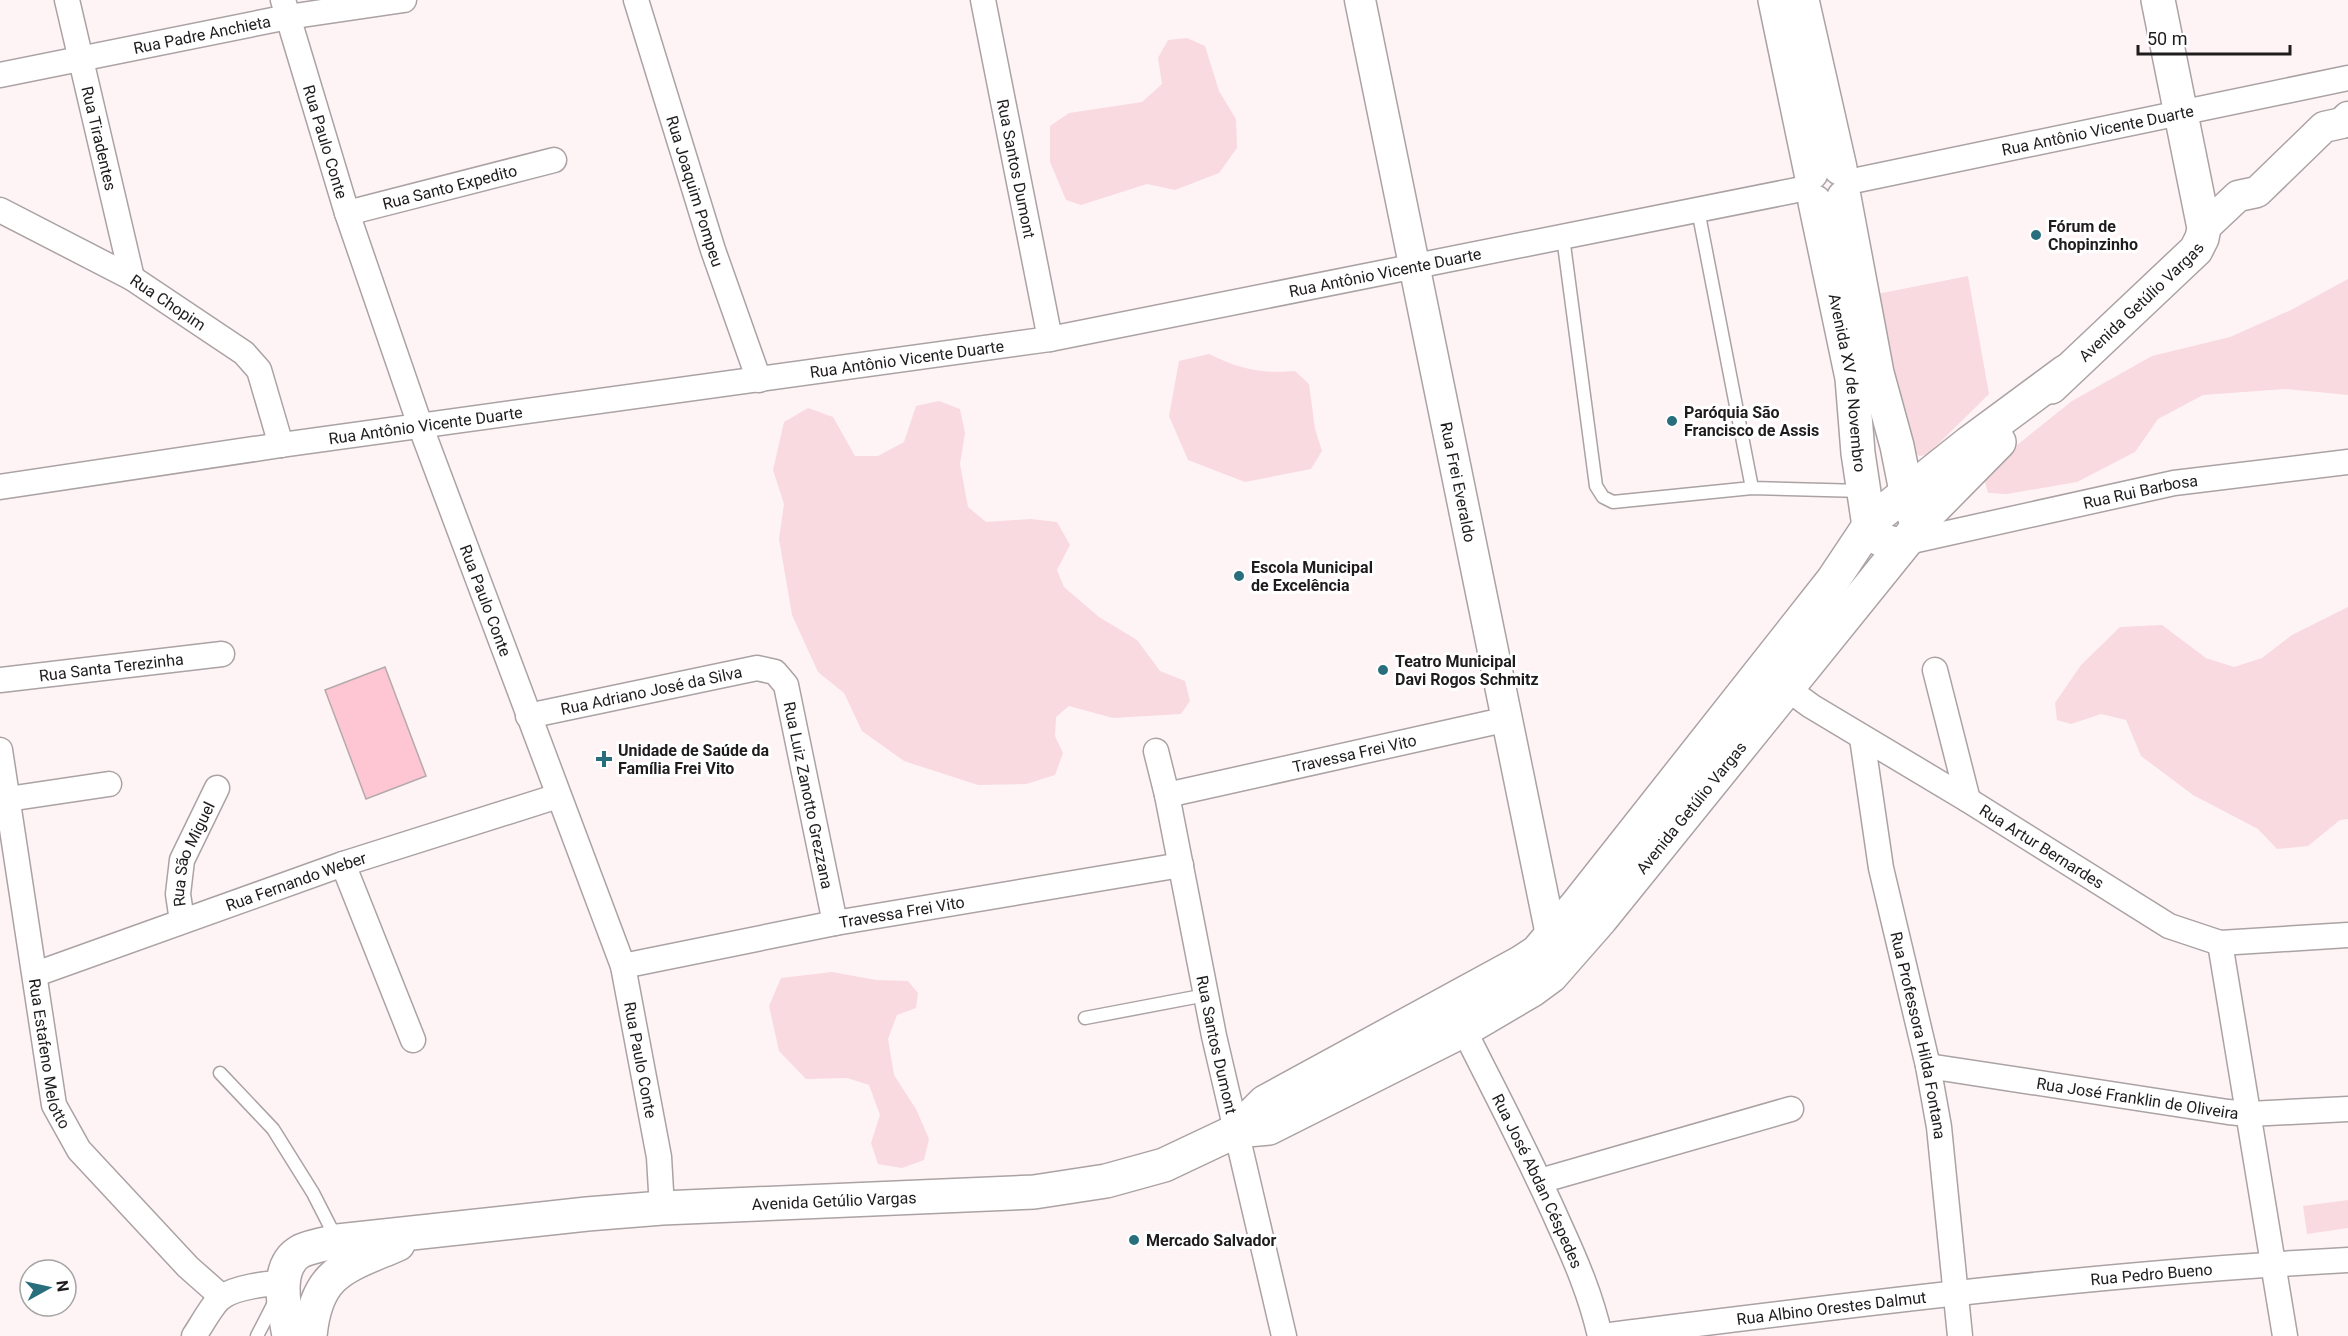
<svg xmlns="http://www.w3.org/2000/svg" width="2348" height="1336" viewBox="0 0 2348 1336" font-family="Roboto,sans-serif">
  <rect width="100%" height="100%" fill="#fef4f6"/>
  <path fill="#f9dae0" d="M1187,38L1205,46L1219,91L1236,119L1237,148L1219,173L1175,190L1147,184L1081,205L1066,200L1050,162V126L1069,113L1142,102L1162,84L1158,58L1168,40Z
    M1968,276L1989,394L1927,455L1919,456L1915,453L1890,365L1877,294Z
    M2348,279V395L2285,389L2203,395L2158,419L2135,452L2077,482L2007,494L1988,493L1985,482L2001,458L2072,401L2152,356L2230,337L2291,310Z
    M1209,354C1240,369 1261,374 1295,371L1309,384L1315,429L1322,451L1311,469L1245,482L1188,460L1169,416L1179,361Z
    M939,401L960,409L965,433L960,464L968,507L986,522L1031,519L1057,522L1070,545L1057,570L1064,587L1099,617L1137,640L1160,671L1185,681L1190,701L1181,714L1113,718L1069,706L1056,717L1055,736L1063,753L1055,775L1026,784L978,785L904,761L862,731L844,693L818,672L792,615L779,539L784,504L773,470L784,422L808,408L833,417L855,456H878L904,442L916,406Z
    M2348,607V819L2340,820L2308,846L2277,849L2258,829L2193,795L2141,756L2126,720L2101,714L2071,724L2057,720L2055,703L2081,665L2120,627L2162,625L2206,658L2234,667L2262,658L2292,635Z
    M832,972L876,980L908,981L918,993L916,1008L897,1015L888,1039L894,1075L916,1109L929,1139L924,1160L902,1168L878,1164L871,1143L880,1115L869,1085L847,1078L806,1079L779,1051L769,1006L781,978Z
    M2348,1200V1228L2307,1234L2303,1206Z"/>
  <path fill="#fec5d2" stroke="#b4aaac" stroke-width="1.5" d="M385,667L426,776L366,799L325,690Z"/>
  <g fill="none" stroke-linecap="round" stroke-linejoin="round">
    <g stroke="#aba2a4" stroke-width="15">
      <path id="service" d="M1563,237L1596,486L1603,497L1613,502L1752,488L1698,210
        M1752,488L1862,491
        M1085,1018L1206,995
        M220,1073L273,1129L313,1193L337,1240
        M257,1336L276,1299"/>
    </g>
    <g stroke="#aba2a4" stroke-width="27">
      <g id="minor">
        <path id="s1" d="M67,0L132,278"/>
        <path id="s2" d="M283,0L347,213L420,425L623,966L659,1157L662,1208"/>
        <path id="s3" d="M636,0L713,250L759,380"/>
        <path id="s4" d="M983,0L1050,339"/>
        <path id="s5" d="M0,75L288,17L404,0"/>
        <path id="s6" d="M1848,182L2348,78"/>
        <path id="s7" d="M0,210L132,278L244,353L259,370L281,445"/>
        <path id="s8" d="M347,213L554,160"/>
        <path id="s9" d="M0,487L281,445L1050,339L1807,188"/>
        <path id="s10" d="M1903,543L2174,483L2348,462"/>
        <path d="M1935,670L1968,800"/>
        <path id="s11" d="M1774,679L1811,706L1968,800L2169,926L2220,943L2348,935"/>
        <path id="s12" d="M0,680L222,654"/>
        <path id="s13" d="M528,716L757,668L775,672L786,685L835,923"/>
        <path id="s14" d="M1862,738L1881,868L1928,1066L1939,1127L1960,1336"/>
        <path id="s15" d="M0,750L54,1105L79,1150L188,1267L222,1297"/>
        <path id="s16" d="M1156,751L1167,795L1214,1036L1284,1336"/>
        <path id="s17" d="M1167,795L1508,719"/>
        <path d="M8,799L109,784"/>
        <path d="M343,864L413,1040"/>
        <path id="s18" d="M182,921L178,894L182,860L217,788"/>
        <path d="M2220,943L2285,1336"/>
        <path id="s19" d="M623,966L835,923L1181,865"/>
        <path id="s20" d="M36,974L343,864L558,796"/>
        <path id="s21" d="M1464,1030C1496,1094 1530,1158 1559,1224C1576,1261 1591,1296 1600,1336"/>
        <path id="s22" d="M1928,1066L2228,1112L2249,1114L2348,1109"/>
        <path d="M1540,1181L1791,1109"/>
        <path d="M194,1336C201,1326 213,1303 222,1297C234,1288 269,1282 283,1284"/>
        <path id="s23" d="M1601,1336C1850,1305 2098,1273 2348,1260"/>
      </g>
    </g>
    <g stroke="#aba2a4" stroke-width="33">
      <g id="tertiary">
        <path id="s24" d="M1360,0L1551,935L1562,952"/>
        <path d="M2204,228L2238,196L2257,192L2324,127L2342,123L2348,117"/>
      </g>
    </g>
    <g stroke="#aba2a4" stroke-width="36">
      <g id="secondary">
        <path d="M1775,0L1811,173"/>
        <path d="M1802,0L1840,168"/>
        <path d="M1844,197L1877,373L1897,446L1908,501L1915,518"/>
        <path id="s25" d="M1815,202L1852,378L1858,453L1869,526L1880,539L1894,544L1903,543"/>
      </g>
    </g>
    <g stroke="#aba2a4" stroke-width="36">
      <g id="primary">
        <path id="s26" d="M2051,387L2196,250L2202,238L2204,228L2158,0"/>
        <path id="s27" d="M1236,1131L1269,1128L1464,1030L1532,990L1551,976L1601,919L1929,513L1999,442"/>
        <path id="s28" d="M289,1336C285,1311 273,1266 301,1251C312,1246 326,1244 338,1241L587,1214L662,1208L1034,1192L1106,1181L1164,1165L1236,1131L1265,1102L1520,963L1537,952L1579,902L1833,580L1869,526L1880,514L1969,443L2065,372"/>
        <path d="M310,1336C316,1271 345,1267 398,1244"/>
      </g>
    </g>
    <use href="#service" stroke="#fff" stroke-width="12"/>
    <use href="#minor" stroke="#fff" stroke-width="24"/>
    <use href="#tertiary" stroke="#fff" stroke-width="30"/>
    <use href="#secondary" stroke="#fff" stroke-width="33"/>
    <use href="#primary" stroke="#fff" stroke-width="33"/>
  </g>
  <g fill="#286e7c" stroke="#fff" stroke-width="2">
    <circle cx="2036" cy="235" r="6"/>
    <circle cx="1672" cy="421" r="6"/>
    <circle cx="1239" cy="576" r="6"/>
    <circle cx="1383" cy="670" r="6"/>
    <path d="M601 750h6v6h6v6h-6v6h-6v-6h-6v-6h6z"/>
    <circle cx="1134" cy="1240" r="6"/>
  </g>
  <g text-anchor="middle" dominant-baseline="central" stroke-width="6" stroke-linejoin="round" paint-order="stroke">
    <g font-size="16" fill="#1f1c1d" stroke="#fff">
      <text stroke="none"><textPath href="#s5" startOffset="206">Rua Padre Anchieta</textPath></text>
      <text stroke="none"><textPath href="#s6" startOffset="255">Rua Antônio Vicente Duarte</textPath></text>
      <text stroke="none"><textPath href="#s1" startOffset="142">Rua Tiradentes</textPath></text>
      <text stroke="none"><textPath href="#s2" startOffset="148">Rua Paulo Conte</textPath></text>
      <text stroke="none"><textPath href="#s4" startOffset="172">Rua Santos Dumont</textPath></text>
      <text stroke="none"><textPath href="#s8" startOffset="106">Rua Santo Expedito</textPath></text>
      <text stroke="none"><textPath href="#s3" startOffset="200">Rua Joaquim Pompeu</textPath></text>
      <text stroke="none"><textPath href="#s9" startOffset="1402">Rua Antônio Vicente Duarte</textPath></text>
      <text stroke="none"><textPath href="#s26" startOffset="124">Avenida Getúlio Vargas</textPath></text>
      <text stroke="none"><textPath href="#s7" startOffset="192">Rua Chopim</textPath></text>
      <text stroke="none"><textPath href="#s9" startOffset="916">Rua Antônio Vicente Duarte</textPath></text>
      <text stroke="none"><textPath href="#s25" startOffset="184">Avenida XV de Novembro</textPath></text>
      <text stroke="none"><textPath href="#s9" startOffset="430">Rua Antônio Vicente Duarte</textPath></text>
      <text stroke="none"><textPath href="#s24" startOffset="492">Rua Frei Everaldo</textPath></text>
      <text stroke="none"><textPath href="#s10" startOffset="243">Rua Rui Barbosa</textPath></text>
      <text stroke="none"><textPath href="#s2" startOffset="634">Rua Paulo Conte</textPath></text>
      <text stroke="none"><textPath href="#s12" startOffset="112">Rua Santa Terezinha</textPath></text>
      <text stroke="none"><textPath href="#s13" startOffset="126">Rua Adriano José da Silva</textPath></text>
      <text stroke="none"><textPath href="#s17" startOffset="192">Travessa Frei Vito</textPath></text>
      <text stroke="none"><textPath href="#s13" startOffset="382">Rua Luiz Zanotto Grezzana</textPath></text>
      <text stroke="none"><textPath href="#s27" startOffset="573">Avenida Getúlio Vargas</textPath></text>
      <text stroke="none"><textPath href="#s11" startOffset="316">Rua Artur Bernardes</textPath></text>
      <text stroke="none"><textPath href="#s18" startOffset="70">Rua São Miguel</textPath></text>
      <text stroke="none"><textPath href="#s20" startOffset="276">Rua Fernando Weber</textPath></text>
      <text stroke="none"><textPath href="#s19" startOffset="284">Travessa Frei Vito</textPath></text>
      <text stroke="none"><textPath href="#s14" startOffset="303">Rua Professora Hilda Fontana</textPath></text>
      <text stroke="none"><textPath href="#s16" startOffset="300">Rua Santos Dumont</textPath></text>
      <text stroke="none"><textPath href="#s15" startOffset="308">Rua Estafeno Melotto</textPath></text>
      <text stroke="none"><textPath href="#s2" startOffset="1120">Rua Paulo Conte</textPath></text>
      <text stroke="none"><textPath href="#s22" startOffset="212">Rua José Franklin de Oliveira</textPath></text>
      <text stroke="none"><textPath href="#s21" startOffset="168">Rua José Abdan Céspedes</textPath></text>
      <text stroke="none"><textPath href="#s28" startOffset="628">Avenida Getúlio Vargas</textPath></text>
      <text stroke="none"><textPath href="#s23" startOffset="554">Rua Pedro Bueno</textPath></text>
      <text stroke="none"><textPath href="#s23" startOffset="232">Rua Albino Orestes Dalmut</textPath></text>
    </g>
    <g font-size="16" font-weight="bold" fill="#1f1c1d" stroke="#fff" text-anchor="start">
      <text x="2048" y="226">Fórum de<tspan x="2048" dy="18">Chopinzinho</tspan></text>
      <text x="1684" y="412">Paróquia São<tspan x="1684" dy="18">Francisco de Assis</tspan></text>
      <text x="1251" y="567">Escola Municipal<tspan x="1251" dy="18">de Excelência</tspan></text>
      <text x="1395" y="661">Teatro Municipal<tspan x="1395" dy="18">Davi Rogos Schmitz</tspan></text>
      <text x="618" y="750">Unidade de Saúde da<tspan x="618" dy="18">Família Frei Vito</tspan></text>
      <text x="1146" y="1240">Mercado Salvador</text>
    </g>
  </g>
  <g transform="translate(48 1288) rotate(82)"><circle r="28" fill="#ffffff" stroke="#a5a4a5" stroke-width="1.5"/>
  <path d="M0-4.5L10 22L0 15L-10 22Z" fill="#286e7c"/>
  <text y="-9" font-size="16" font-weight="bold" text-anchor="middle" fill="#1f1c1d">N</text>
  </g>
  <path d="M2138 45v9h152v-9" fill="none" stroke="#1f1c1d" stroke-width="3"/>
  <text x="2147" y="45" font-size="18" fill="#1f1c1d" stroke="#ffffff" stroke-width="4.5" paint-order="stroke">50 m</text>
</svg>
